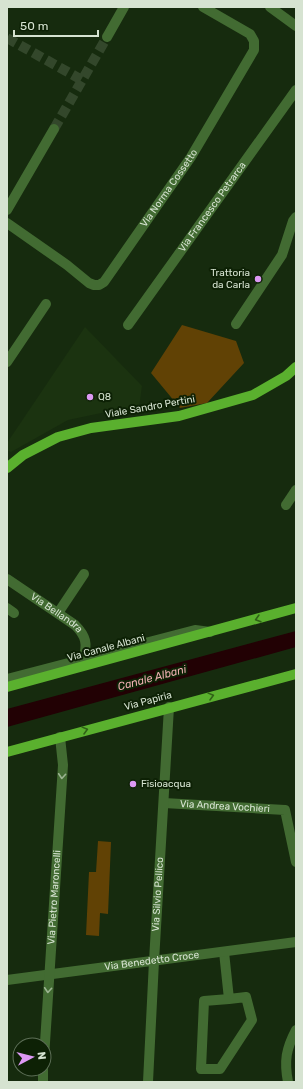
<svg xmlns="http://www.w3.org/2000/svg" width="303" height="1089" viewBox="0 0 303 1089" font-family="Rubik,sans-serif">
  <rect width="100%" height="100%" fill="#162b0e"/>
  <path fill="#1b3310" d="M85,327L142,386L139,408L118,412L111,411L68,420L11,452L7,450V443Z"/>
  <path fill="#614205" d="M182,325L236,341L244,363L207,403L180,408L151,373Z
    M98,841L111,842L108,914L100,913L99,936L86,935L89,872H96Z"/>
  <path fill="#220104" d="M296,631V647L7,727V709Z"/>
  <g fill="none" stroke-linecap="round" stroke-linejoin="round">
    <path stroke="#33472b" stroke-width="10" stroke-dasharray="10 5" stroke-linecap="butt" d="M7,38L82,80
      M54,129L107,37"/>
    <g stroke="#426b32" stroke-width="10">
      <path d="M270,7L296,26"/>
      <path d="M107,37L124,7"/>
      <path d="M7,210L54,129"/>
      <path id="s1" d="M7,223L67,265L89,283L94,285H99L104,282L191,157L254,50V41L250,34L203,7"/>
      <path d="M236,324L282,255L293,221L296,217"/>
      <path id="s2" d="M128,325L296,90"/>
      <path d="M7,362L46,304"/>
      <path d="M286,505L296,490"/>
      <path id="s3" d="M7,579L75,625C86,636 88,644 83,659"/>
      <path d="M7,608L14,613"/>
      <path d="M58,613L84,574"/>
      <path d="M7,679L195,630L210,632"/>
      <path id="s4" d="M164,803L285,810L296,862"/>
      <path d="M224,952L229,999L204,1001L201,1069H220L252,1020L246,997L229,999"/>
      <path id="s5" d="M7,980L296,942"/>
      <path id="s6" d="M44,1058L63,765L60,737"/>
      <path d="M43,1082V1069"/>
      <path id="s7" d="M148,1082L154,961L169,707"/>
      <path d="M288,1082C284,1061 286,1049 296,1030"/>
    </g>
    <path stroke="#5ab02e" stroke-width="10" d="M7,468L23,455L58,437L91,428L179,416L253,395L286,376L296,367
      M7,687L296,608
      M7,752L296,674"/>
  </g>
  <defs><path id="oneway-chevron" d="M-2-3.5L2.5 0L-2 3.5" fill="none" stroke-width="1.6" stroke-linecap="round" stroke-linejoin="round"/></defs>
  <g stroke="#306117">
    <use href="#oneway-chevron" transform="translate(258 619) rotate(164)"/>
    <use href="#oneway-chevron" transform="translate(211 696) rotate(-15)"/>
    <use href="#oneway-chevron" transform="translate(85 730) rotate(-15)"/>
  </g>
  <g stroke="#9bb391">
    <use href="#oneway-chevron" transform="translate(62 776) rotate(94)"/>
    <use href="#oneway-chevron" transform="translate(48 990) rotate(94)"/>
  </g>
  <g fill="#dd99f4" stroke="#0d2105" stroke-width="1.5">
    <circle cx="258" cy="279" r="4"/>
    <circle cx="90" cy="397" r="4"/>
    <circle cx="133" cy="784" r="4"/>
  </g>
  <g text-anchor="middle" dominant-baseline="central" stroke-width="4" stroke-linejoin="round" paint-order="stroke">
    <g font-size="10" fill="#d6e3d1" stroke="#0d2105">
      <text stroke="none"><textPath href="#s1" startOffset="232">Via Norma Cossetto</textPath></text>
      <text stroke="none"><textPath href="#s2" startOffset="145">Via Francesco Petrarca</textPath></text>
      <text transform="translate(150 407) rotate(-10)">Viale Sandro Pertini</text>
      <text stroke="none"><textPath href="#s3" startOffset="60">Via Bellandra</textPath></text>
      <text transform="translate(106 648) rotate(-15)">Via Canale Albani</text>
      <text transform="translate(148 701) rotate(-15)">Via Papiria</text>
      <text stroke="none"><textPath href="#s4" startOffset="61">Via Andrea Vochieri</textPath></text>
      <text stroke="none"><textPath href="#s7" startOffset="188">Via Silvio Pellico</textPath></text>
      <text stroke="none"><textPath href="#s6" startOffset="161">Via Pietro Maroncelli</textPath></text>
      <text stroke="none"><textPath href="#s5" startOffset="146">Via Benedetto Croce</textPath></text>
    </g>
    <g font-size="10" fill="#d6e3d1" stroke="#0d2105" text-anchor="start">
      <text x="250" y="273" text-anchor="end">Trattoria<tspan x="250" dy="12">da Carla</tspan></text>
      <text x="98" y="397">Q8</text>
      <text x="141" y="784">Fisioacqua</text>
    </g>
    <g font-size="11" font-style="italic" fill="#eeafb1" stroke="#0d2105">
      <text transform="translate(152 678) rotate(-15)">Canale Albani</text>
    </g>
  </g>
  <rect width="303" height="1089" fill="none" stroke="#d6e3d1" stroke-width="16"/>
  <g transform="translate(32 1057) rotate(83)"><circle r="19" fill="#0d2105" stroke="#5d6f57"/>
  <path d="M0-3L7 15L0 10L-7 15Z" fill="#dd99f4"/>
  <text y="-6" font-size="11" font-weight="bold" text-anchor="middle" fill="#d6e3d1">N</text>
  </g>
  <path d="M14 30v6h84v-6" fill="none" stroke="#d6e3d1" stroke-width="2"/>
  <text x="20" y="30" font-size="12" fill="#d6e3d1" stroke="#0d2105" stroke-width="3" paint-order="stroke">50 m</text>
</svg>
